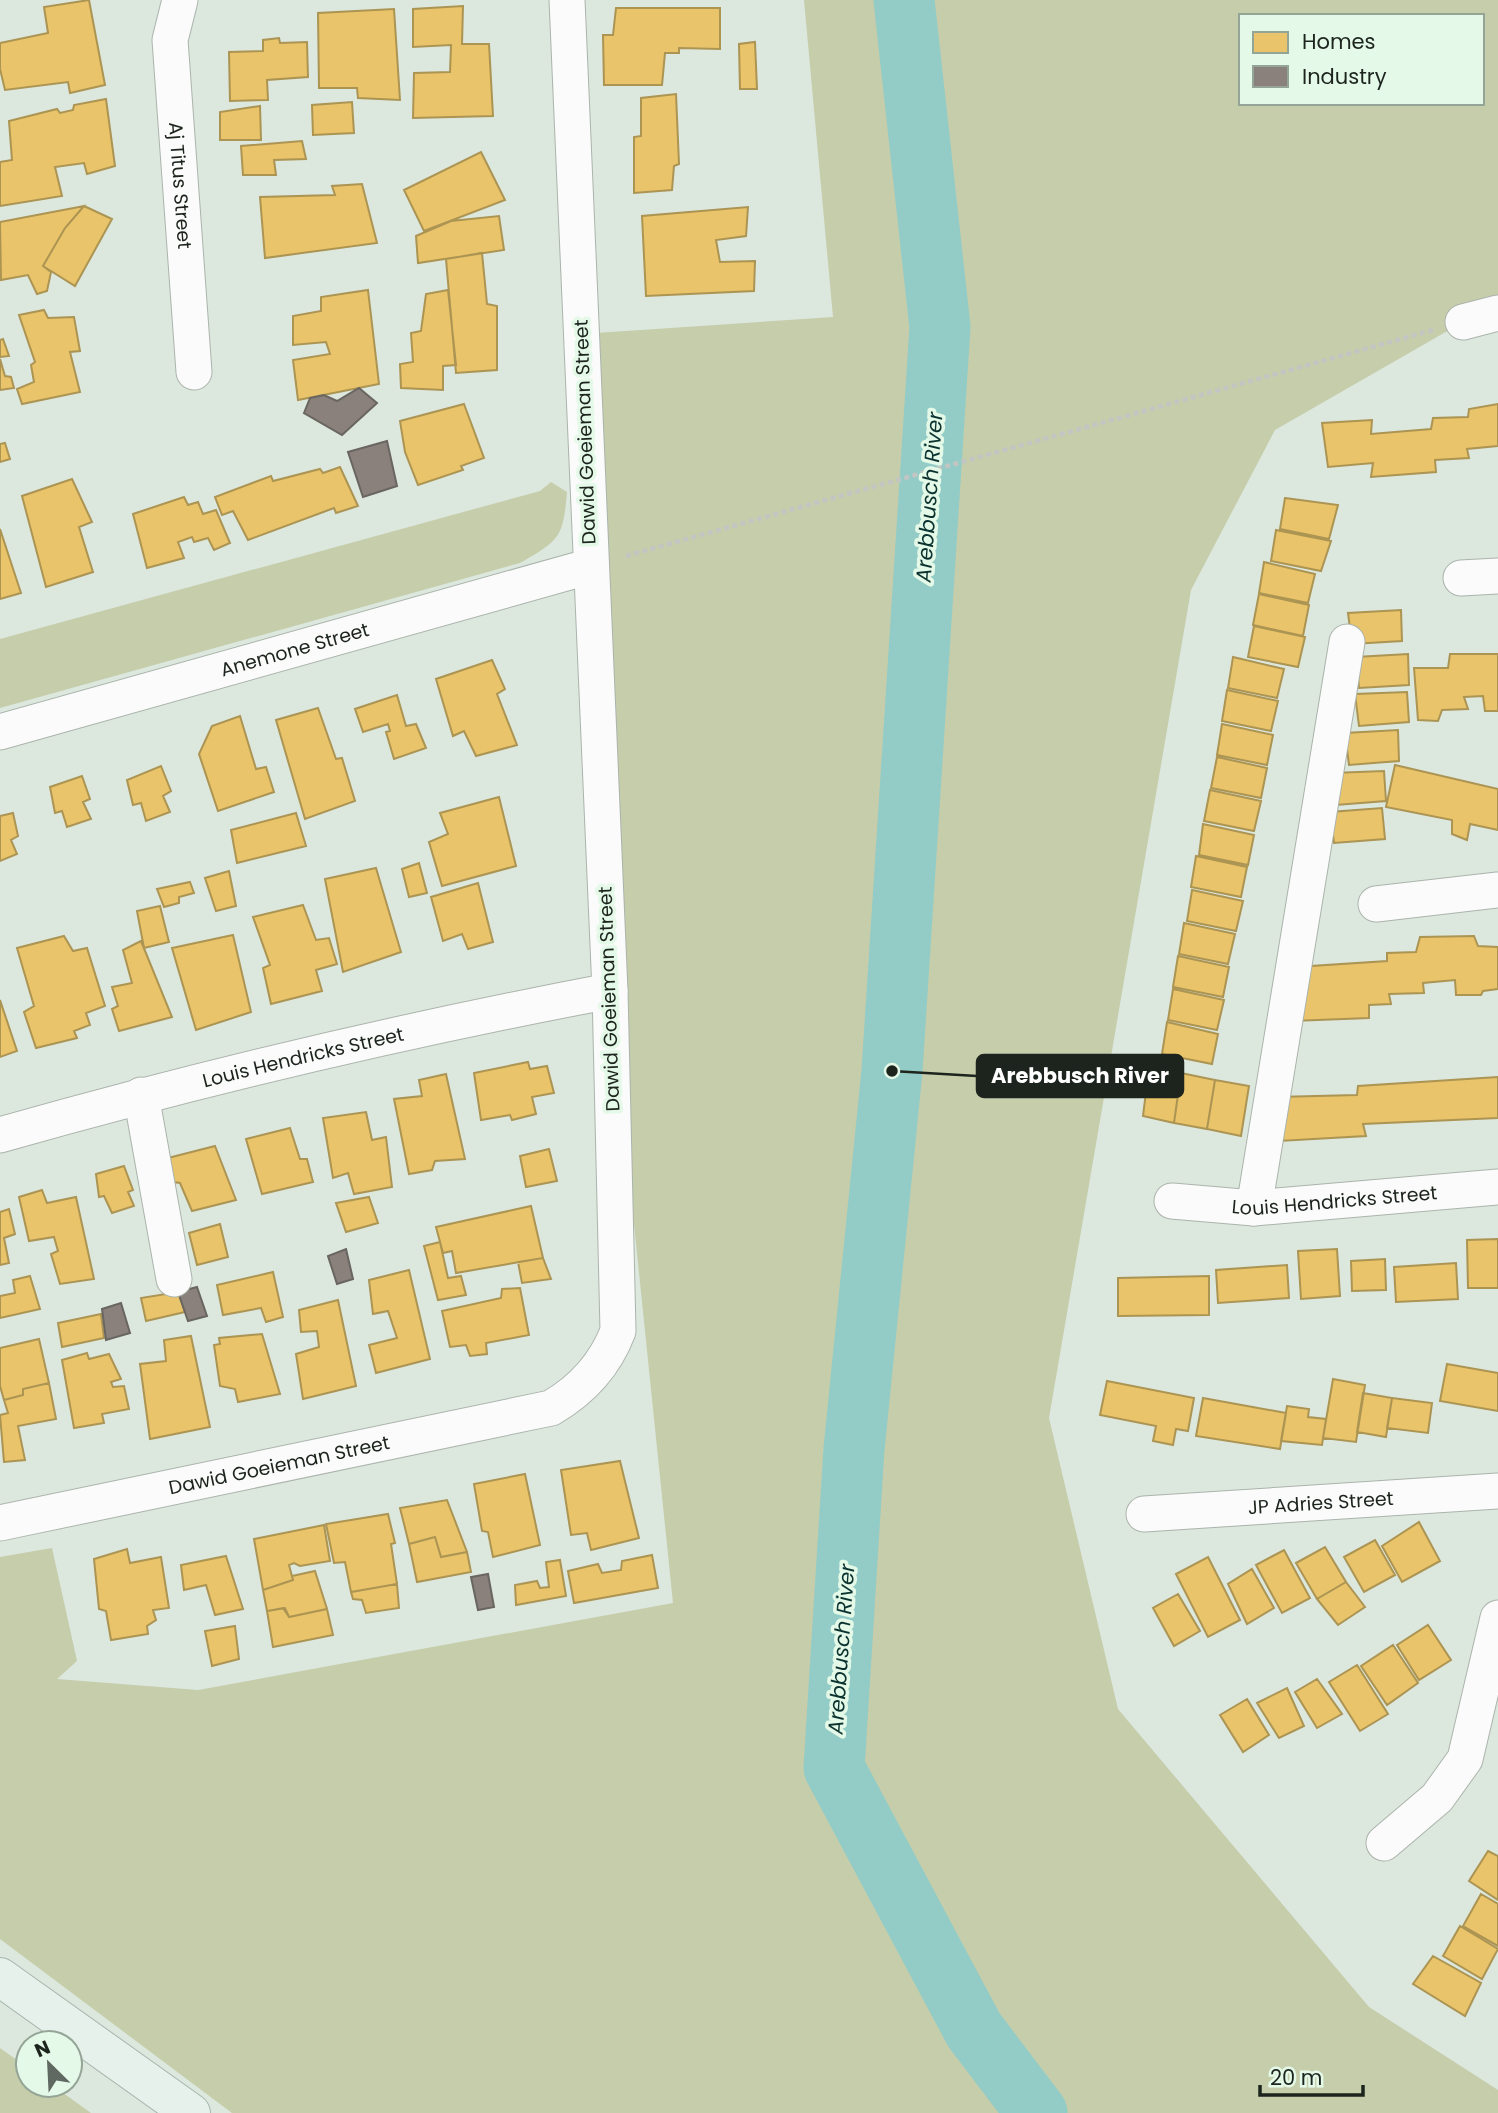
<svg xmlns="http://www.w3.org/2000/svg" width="1498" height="2113" viewBox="0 0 1498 2113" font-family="Poppins,sans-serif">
  <rect width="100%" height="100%" fill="#dce7de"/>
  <path fill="#c6cdab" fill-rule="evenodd" d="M804,0H1498V313L1463,322L1275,430L1191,590L1049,1418L1118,1709L1369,2007L1498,2090V2113H232L0,1939V1557L52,1548L77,1661L57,1679L198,1690L673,1603L610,991L581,334L833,317ZM1241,16H1482V103H1241Z
    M551,482L567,492C563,538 560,540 520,563L0,708V639L540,491Z
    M0,2048L28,2068V2085H52L91,2113H0Z"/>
  <path fill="#e9c46a" stroke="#ac9453" stroke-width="2" d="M89,0L105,85L70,93L68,82L5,90L0,69V43L48,33L44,7Z
    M463,6L462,44H489L493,116L413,118L414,73L450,72L451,45L413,47V9Z
    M616,8H720V49L679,48V53H665L662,85H604L603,35H613Z
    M394,9L400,100L358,98L357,88H319L318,13Z
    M279,38L280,43L307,42L308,77L267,80L268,100L230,101L229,52L263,51V40Z
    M755,42L757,89H740L739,44Z
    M676,94L679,164L674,166L672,190L634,193V137L641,136V98Z
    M106,99L115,166L87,174L84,163L55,167L62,196L0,206V162L12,160L9,121L57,109L60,113L73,110L74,105Z
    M352,102L354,133L313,135L312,105Z
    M260,106L261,140H220V112Z
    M302,141L306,159L274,160L276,175H243L241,146Z
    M481,152L505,200L424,231L404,190Z
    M362,184L377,243L265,258L260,197L335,195L332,186Z
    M84,206L112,219L75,286L43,266L65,228Z
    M84,206L65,228L43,266L51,272L47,291L37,294L28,275L1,280L0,222Z
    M748,207L746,236L716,240L720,262L755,261L754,291L646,296L642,216Z
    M499,216L504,250L418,263L416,236L451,221Z
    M482,253L487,304L497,306V370L456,373L446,259Z
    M368,290L379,384L298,400L293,360L330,354L326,342L293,345V316L321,311V297Z
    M448,290L456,365L443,366V390L401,388L400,364L413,362L411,333L421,331L426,294Z
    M44,310L48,318L74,317L80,351L70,352L80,392L22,404L17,389L34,382L31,365L35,362L19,315Z
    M3,339L9,356L0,357V340Z
    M0,359L5,376L11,377L14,388L0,390Z
    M464,404L484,458L461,466L463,470L418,485L405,452L400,421Z
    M1498,404V446L1467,449L1469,458L1435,460L1436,472L1371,477L1373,463L1328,467L1322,423L1372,420L1371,434L1431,429L1433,418L1468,417L1469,409Z
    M5,443L10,459L0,462V444Z
    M340,467L358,506L336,513L334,508L248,540L233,511L222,515L215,497L271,476L273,481L320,469L323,473Z
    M72,479L92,522L79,527L93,572L46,587L22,496Z
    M184,497L188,505L198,502L203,514L216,510L230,543L214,550L208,538L194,542L192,537L178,542L184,558L147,568L133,514Z
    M1285,498L1338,505L1329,539L1280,529Z
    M0,529L21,593L0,599Z
    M1276,530L1331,541L1321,571L1271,561Z
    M1264,562L1315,574L1308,603L1259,593Z
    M1259,594L1309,605L1303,636L1253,625Z
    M1401,610L1402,641L1352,644L1348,613Z
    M1254,626L1305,637L1298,667L1248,657Z
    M1408,654L1409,685L1359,688L1356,657Z
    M1450,654H1498V711H1485L1483,696L1464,697L1468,709L1442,710L1438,721L1418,720L1414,668H1448Z
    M1233,657L1284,669L1277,698L1228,688Z
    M492,660L505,689L497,694L517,745L476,756L464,731L453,736L436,679Z
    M1227,690L1278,701L1271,731L1222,721Z
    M1407,692L1409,722L1359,726L1355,694Z
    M397,695L406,726L416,724L426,748L394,759L386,732L390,731L388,724L363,732L355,709Z
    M318,708L336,759L342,758L355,801L305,819L276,720Z
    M240,716L256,769L266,767L274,792L218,811L199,754L212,726Z
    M1222,724L1273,735L1267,765L1217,755Z
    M1398,730L1399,761L1349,765L1345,733Z
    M1217,757L1267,768L1261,798L1211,788Z
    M1395,765L1498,789V830L1470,824L1467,840L1452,834V820L1386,807Z
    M161,766L171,791L163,796L170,812L146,821L141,803L133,805L127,780Z
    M1384,771L1386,801L1336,805L1332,773Z
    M82,776L90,799L83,802L91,819L67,827L62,811L55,813L50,787Z
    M1210,790L1261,801L1254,831L1204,821Z
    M499,797L516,866L442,886L429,842L448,834L440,813Z
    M1382,808L1385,839L1334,843L1330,812Z
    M13,813L18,836L11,840L17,854L0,861V816Z
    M296,813L306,846L237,863L231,830Z
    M1203,824L1254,835L1248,865L1199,855Z
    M1196,856L1247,867L1241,897L1191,887Z
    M419,863L427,893L409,897L402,869Z
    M376,868L401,952L343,972L325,879Z
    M229,871L236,906L216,911L205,878Z
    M190,882L194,893L179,897V903L164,907L157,889Z
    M478,883L493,942L468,949L462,934L443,941L431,897Z
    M1192,890L1243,901L1236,931L1187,921Z
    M303,905L316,940L329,938L337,964L316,970L322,991L271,1004L263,968L270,965L253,917Z
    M160,906L169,942L144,948L137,911Z
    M1184,923L1235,934L1228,964L1179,954Z
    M233,935L251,1012L196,1030L172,948Z
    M64,936L73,951L87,948L105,1006L86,1013L90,1025L74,1031L77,1038L36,1048L24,1012L34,1006L17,948Z
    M1474,936L1478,946L1498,947V989L1483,991L1481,995H1456L1455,980L1423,983L1424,993L1389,994L1391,1004L1369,1005V1018L1292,1021L1296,967L1387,961V953L1416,952L1420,937Z
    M141,941L172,1017L119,1031L112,1009L118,1006L112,987L132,983L123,950Z
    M1178,956L1229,967L1223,997L1173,987Z
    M1173,989L1224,1000L1217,1030L1168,1020Z
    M0,1000L17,1051L0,1057Z
    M1167,1022L1218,1034L1212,1064L1162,1054Z
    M528,1062L530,1069L547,1066L554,1093L532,1097L536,1114L512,1120L510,1115L481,1120L474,1073Z
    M1149,1068L1181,1073L1174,1123L1143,1116Z
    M1181,1073L1215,1080L1207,1129L1174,1123Z
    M446,1074L465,1159L435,1161L432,1170L409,1174L394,1099L422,1096L419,1080Z
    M1498,1077V1118L1363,1124L1366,1136L1279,1141L1276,1097L1357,1095L1358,1086Z
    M1215,1080L1249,1086L1241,1136L1207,1129Z
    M366,1112L372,1140L386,1137L392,1187L354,1194L348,1173L333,1178L323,1118Z
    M290,1128L300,1159H307L313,1182L262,1194L246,1139Z
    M215,1146L236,1200L192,1211L180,1183L173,1182L168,1158Z
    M549,1149L557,1181L526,1187L520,1156Z
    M124,1166L133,1190L128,1192L134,1206L112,1213L104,1196L99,1197L96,1174Z
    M42,1190L47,1203L76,1197L94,1279L60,1284L51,1254L58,1251L54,1237L29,1241L19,1197Z
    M369,1197L378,1223L346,1232L336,1203Z
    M531,1206L543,1258L456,1273L452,1251L443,1253L436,1227Z
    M9,1209L15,1234L4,1238L9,1263L0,1265V1212Z
    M220,1224L228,1257L197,1265L189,1233Z
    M1498,1239V1288H1468L1467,1240Z
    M440,1242L448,1278L461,1276L466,1295L438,1300L424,1246Z
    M1337,1249L1340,1296L1301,1299L1298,1251Z
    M543,1258L551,1279L522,1283L518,1262Z
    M1385,1259L1386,1290L1352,1291L1351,1261Z
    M1456,1263L1458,1299L1396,1302L1394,1267Z
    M1287,1265L1289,1298L1218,1303L1216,1270Z
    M409,1270L430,1359L376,1373L369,1345L397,1338L388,1311L373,1314L369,1280Z
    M273,1272L283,1317L266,1322L261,1308L223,1315L217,1285Z
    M30,1276L40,1309L0,1318V1296L15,1293L13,1280Z
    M1209,1276V1315L1118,1316V1278Z
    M520,1288L529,1335L486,1343L487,1354L470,1356L466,1345L450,1347L442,1311L501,1298L502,1289Z
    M178,1292L185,1312L146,1321L141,1298Z
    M338,1300L356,1386L303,1399L296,1354L319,1347L317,1331L301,1332L299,1310Z
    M101,1314L104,1338L62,1347L58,1323Z
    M262,1334L280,1394L238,1402L235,1389L220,1386L214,1345L220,1344L219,1338Z
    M191,1336L210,1427L150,1439L140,1364L166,1361L164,1340Z
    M39,1339L49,1383L23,1389V1395L4,1400L0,1386V1348Z
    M87,1353L89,1359L109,1354L121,1379L111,1382L113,1387L124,1386L129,1409L102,1414L104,1423L74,1428L62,1360Z
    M1447,1364L1498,1373V1411L1440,1401Z
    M1333,1379L1365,1385L1356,1442L1323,1438Z
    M1107,1381L1194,1398L1188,1431L1176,1429L1173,1445L1153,1441L1156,1426L1100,1415Z
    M49,1383L56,1419L18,1426L25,1460L4,1462L0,1415L8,1413L4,1400L23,1395V1389Z
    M1363,1393L1392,1398L1386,1437L1357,1432Z
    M1203,1398L1286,1413L1280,1449L1196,1436Z
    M1392,1398L1432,1403L1428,1433L1387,1428Z
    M1287,1406L1309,1409L1308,1417L1326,1419L1322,1445L1281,1441Z
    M620,1461L639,1538L591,1550L587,1533L571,1535L561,1470Z
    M525,1474L540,1545L493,1557L488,1532L482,1531L474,1484Z
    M447,1500L467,1552L441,1557L435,1537L409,1544L400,1508Z
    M388,1514L395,1543L391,1544L397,1584L351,1592L345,1562L334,1563L326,1524Z
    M1419,1522L1440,1561L1402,1582L1382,1546Z
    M324,1525L330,1561L300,1566L294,1563L289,1565L293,1580L263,1590L254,1539Z
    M435,1537L441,1557L467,1552L471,1572L417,1582L409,1544Z
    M1375,1540L1395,1575L1364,1592L1344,1557Z
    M1325,1547L1346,1582L1317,1599L1296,1563Z
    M127,1549L130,1563L161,1557L169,1608L153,1610L156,1620L147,1626L148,1634L111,1640L106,1611L99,1609L94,1559Z
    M1284,1550L1310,1598L1282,1613L1256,1565Z
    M652,1555L658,1588L574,1603L568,1571L598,1564L602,1573L621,1570L622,1561Z
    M226,1556L243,1609L215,1615L206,1585L184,1590L181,1565Z
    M1208,1557L1240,1620L1208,1637L1176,1574Z
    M560,1560L566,1596L516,1605L515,1585L537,1581L540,1588L549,1587L546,1562Z
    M1252,1569L1274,1608L1247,1624L1228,1584Z
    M315,1571L327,1609L289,1617L285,1608L267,1611L263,1590L293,1580L292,1576Z
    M1346,1582L1365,1607L1338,1625L1317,1599Z
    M397,1584L399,1608L366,1613L362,1600L353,1599L351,1592Z
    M1178,1594L1200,1631L1174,1646L1153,1608Z
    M283,1608L289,1617L327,1609L333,1635L273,1647L267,1611Z
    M1428,1625L1451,1660L1419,1680L1397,1645Z
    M235,1626L239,1659L212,1666L205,1631Z
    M1393,1645L1418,1683L1387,1705L1361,1666Z
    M1357,1665L1388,1714L1360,1731L1329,1682Z
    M1317,1679L1342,1714L1317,1728L1295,1692Z
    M1287,1688L1304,1726L1279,1738L1257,1703Z
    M1247,1699L1269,1735L1243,1752L1220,1715Z
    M1488,1851L1498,1856V1900L1469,1881Z
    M1481,1894L1498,1904V1946L1463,1926Z
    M1460,1926L1498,1949L1482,1979L1443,1956Z
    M1433,1956L1481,1983L1465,2016L1413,1984Z"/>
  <path fill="#8a817c" stroke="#696560" stroke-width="2" d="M359,388L377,403L342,435L304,413L310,398L324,395L337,401Z
    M387,441L397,486L363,497L348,452Z
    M346,1249L353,1279L337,1284L328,1256Z
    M197,1287L207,1316L188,1321L178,1292Z
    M121,1303L130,1333L106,1340L102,1309Z
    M488,1574L494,1607L478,1610L471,1577Z"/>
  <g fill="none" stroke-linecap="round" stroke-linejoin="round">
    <path stroke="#93ccc6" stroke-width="61" d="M904,0L940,327L892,1071L854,1449L834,1768L974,2030L1037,2113"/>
    <g stroke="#abb4ac" stroke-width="37">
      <g id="minor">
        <path id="s1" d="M180,0L170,40L194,372"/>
        <path d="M1463,322L1498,313"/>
        <path d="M1461,578L1498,576"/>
        <path id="s2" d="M0,732L591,566"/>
        <path d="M1376,904L1498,890"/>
        <path d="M141,1095L174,1279"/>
        <path id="s3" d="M0,1135C201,1078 404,1030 610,991"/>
        <path id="s4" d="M1172,1201L1254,1208L1498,1187"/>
        <path d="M1254,1208L1347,642"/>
        <path id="s5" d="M1144,1514L1498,1491"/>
        <path id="s6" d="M0,1523L551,1408C582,1390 605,1365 618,1331L610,991L567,0"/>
        <path d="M1384,1843L1437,1798L1465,1759L1498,1618"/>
      </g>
    </g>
    <g stroke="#a4b7ae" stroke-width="40">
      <path id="major" d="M0,1977L191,2113"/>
    </g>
    <path stroke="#c2c6c3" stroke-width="4.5" stroke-dasharray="5 3.5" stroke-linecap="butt" d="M626,556L1433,330"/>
    <use href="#minor" stroke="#fafbfa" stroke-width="35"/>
    <use href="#major" stroke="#e7f1ec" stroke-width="38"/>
  </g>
  <g text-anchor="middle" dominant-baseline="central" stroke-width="7" stroke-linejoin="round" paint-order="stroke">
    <g font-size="19" fill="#1c241d" stroke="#e4f9e7">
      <text stroke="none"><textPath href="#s1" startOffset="187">Aj Titus Street</textPath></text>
      <text transform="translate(585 432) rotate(-92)">Dawid Goeieman Street</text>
      <text stroke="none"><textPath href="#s2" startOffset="306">Anemone Street</textPath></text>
      <text transform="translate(609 999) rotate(-92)">Dawid Goeieman Street</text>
      <text stroke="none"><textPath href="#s3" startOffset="313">Louis Hendricks Street</textPath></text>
      <text stroke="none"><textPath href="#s4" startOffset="163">Louis Hendricks Street</textPath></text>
      <text stroke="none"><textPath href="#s6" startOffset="285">Dawid Goeieman Street</textPath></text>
      <text stroke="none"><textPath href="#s5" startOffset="177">JP Adries Street</textPath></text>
    </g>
    <g font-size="21" font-style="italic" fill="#0c3330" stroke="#e4f9e7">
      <text transform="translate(929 497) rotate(-86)">Arebbusch River</text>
      <text transform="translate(841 1649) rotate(-86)">Arebbusch River</text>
    </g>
  </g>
  <path fill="none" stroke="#1c241d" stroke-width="2.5" d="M892 1071L977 1076"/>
  <circle fill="#1c241d" stroke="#e4f9e7" stroke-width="2.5" cx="892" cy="1071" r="7"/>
  <rect fill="#1c241d" stroke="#1c241d" stroke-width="2.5" x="977" y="1055" width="206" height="42" rx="7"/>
  <g font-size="21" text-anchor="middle" font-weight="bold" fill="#fff">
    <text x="1080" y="1083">Arebbusch River</text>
  </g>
  <rect x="1239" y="14" width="245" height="91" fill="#e4f9e7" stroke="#94a496" stroke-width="2"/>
  <rect x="1253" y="32" width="35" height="21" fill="#e9c46a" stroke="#94a496" stroke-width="2"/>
  <text x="1302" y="49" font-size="21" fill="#1c241d">Homes</text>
  <rect x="1253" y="66" width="35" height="21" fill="#8a817c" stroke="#94a496" stroke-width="2"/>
  <text x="1302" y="84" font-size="21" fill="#1c241d">Industry</text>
  <g transform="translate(49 2064) rotate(336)"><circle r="33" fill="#e4f9e7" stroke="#94a496" stroke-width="2"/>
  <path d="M0-5L12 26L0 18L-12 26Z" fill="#5f6861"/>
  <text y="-10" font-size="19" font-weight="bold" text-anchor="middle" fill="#1c241d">N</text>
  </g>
  <path d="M1260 2085v10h103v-10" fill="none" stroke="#1c241d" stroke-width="3.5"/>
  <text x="1270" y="2085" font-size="21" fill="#1c241d" stroke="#e4f9e7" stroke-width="5" paint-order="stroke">20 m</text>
</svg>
